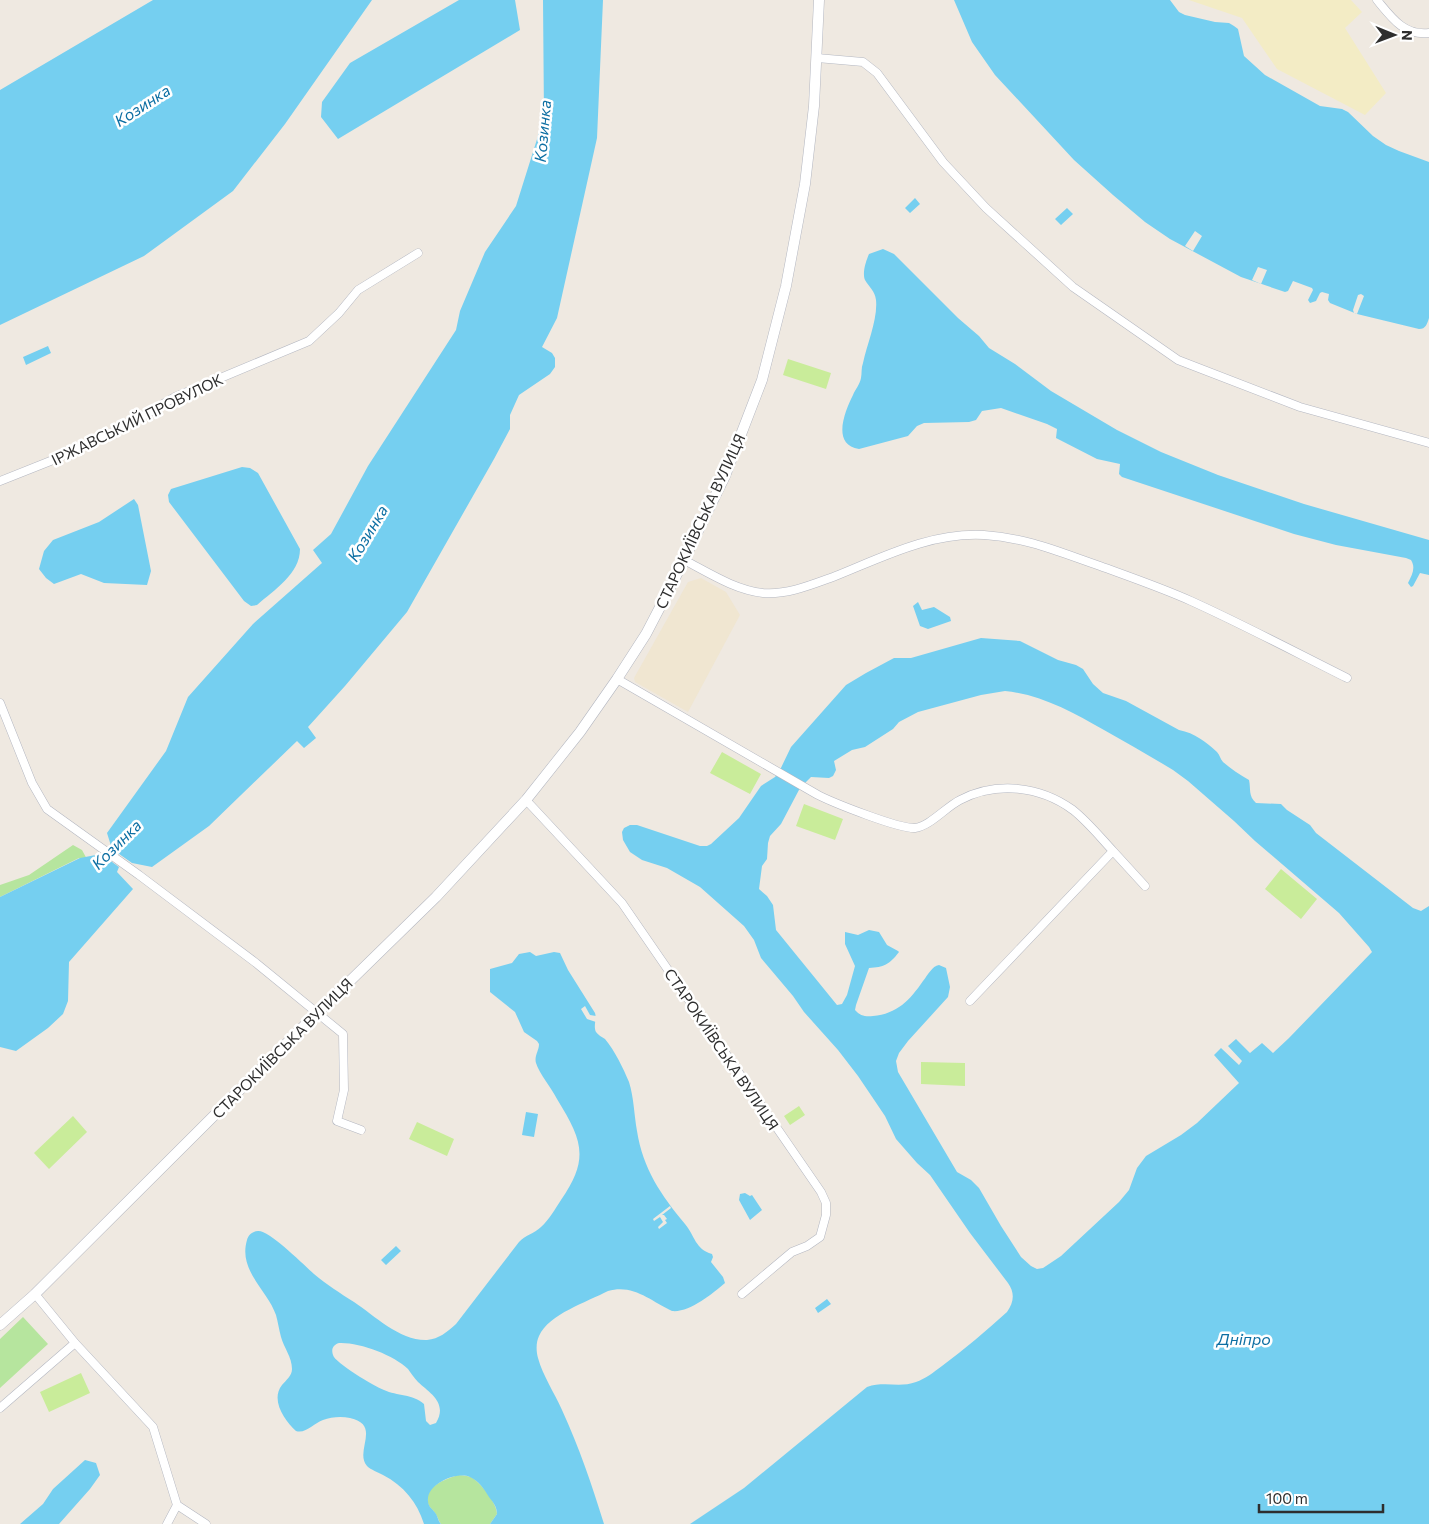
<svg xmlns="http://www.w3.org/2000/svg" width="1429" height="1524" viewBox="0 0 1429 1524" font-family="Commissioner,sans-serif">
  <rect width="100%" height="100%" fill="#efe9e1"/>
  <path fill="#f0e6d1" d="M701,578L726,592L740,615L688,712L635,682L634,678L688,582Z"/>
  <path fill="#b6e59e" d="M73,845L82,850L88,861L79,858L0,897V885L29,875Z
    M23,1317L48,1344L0,1388V1339Z
    M458,1475C463,1475 467,1476 471,1477C481,1483 497,1503 497,1514L490,1524H441C438,1520 438,1517 435,1513C433,1509 429,1508 428,1503C423,1486 447,1479 458,1475Z"/>
  <path fill="#f3ecc5" d="M1189,0H1351L1362,12L1345,28L1386,93L1365,115L1277,69L1242,18Z"/>
  <path fill="#c9ec9a" d="M788,359L831,373L826,389L783,375Z
    M722,752L761,774L750,794L710,773Z
    M804,804L843,819L835,840L796,826Z
    M1281,869L1317,899L1301,919L1265,889Z
    M921,1062L965,1063V1086L921,1084Z
    M799,1106L805,1115L790,1125L784,1116Z
    M73,1116L87,1132L49,1169L34,1153Z
    M417,1122L454,1139L447,1156L409,1139Z
    M81,1373L90,1393L49,1412L40,1392Z"/>
  <path fill="#75cff0" fill-rule="evenodd" d="M153,0H372L285,124L233,191L144,256L0,325V90Z
    M459,0H515L520,30L338,139L321,117L322,102L350,63Z
    M543,0H603L597,138L557,318L542,347L552,353L555,358V367L550,374L519,395L510,415V429L494,459L407,612L345,686L308,727L316,738L304,748L297,741L209,826L152,867L132,863L112,849L107,833L166,751L188,697L253,624L322,563L313,550L331,534L368,466L456,330L460,311L485,252L516,206L544,117Z
    M954,0H1170L1179,12L1185,15L1215,22L1229,23L1234,26L1238,29L1244,56L1265,75L1320,106L1342,109L1348,112L1373,136L1386,145L1399,151L1429,162V318C1427,324 1426,329 1419,329L1357,314L1330,303L1328,300L1329,294L1322,292L1320,293L1316,301L1310,303L1308,300L1313,290L1312,288L1293,281L1288,291L1285,292L1241,277L1170,239L1145,222L1113,195L1074,160L995,75L972,42Z
    M915,198L920,204L910,213L905,208Z
    M1067,208L1073,214L1061,225L1055,219Z
    M883,249L894,254L958,318L979,336L989,348L1015,364L1051,391L1117,430L1161,452L1218,475L1304,504L1429,540V575L1420,573L1413,586L1411,587L1408,583C1412,575 1416,568 1411,560L1406,558L1336,545L1294,534L1122,477L1119,474L1120,464L1097,459L1056,438L1057,429L1047,424L1001,408L982,411L976,420L969,422L924,423L917,426L908,436L859,449C831,445 845,411 853,395C855,390 860,384 861,378C862,373 861,368 863,363C867,344 878,319 876,300C875,291 869,287 865,280C862,273 866,261 869,254Z
    M48,346L51,353L26,365L23,357Z
    M242,467L250,468L258,473L300,549C300,574 274,590 257,605L251,606L244,601L169,502L168,495L171,489Z
    M134,499L138,505L151,571L147,585L104,583L81,574L54,584L46,578L39,569L44,551L53,540L99,522Z
    M918,602L922,610L934,607L950,617L951,621L928,629L920,626L913,606Z
    M981,638L1020,641L1058,660L1076,665L1083,669L1093,684L1103,693L1126,701L1179,730C1195,733 1206,742 1217,752C1220,755 1220,759 1223,762C1231,769 1240,775 1249,780C1251,789 1248,796 1256,803L1281,804L1287,810L1310,825L1316,833L1413,908L1421,911L1429,906V1524H690L744,1488L867,1387C884,1381 900,1388 916,1382C925,1379 934,1372 942,1366C965,1349 986,1331 1007,1312C1014,1302 1015,1293 1008,1283L970,1233L930,1175L917,1163L896,1139L885,1116L858,1076L838,1050L804,1012L793,996L761,958L754,940L744,926L700,887L667,868L642,860L630,852L623,840L622,832L624,828L630,825H637L700,846H707L711,844L739,818L761,786L775,777L779,772L791,747L846,685L866,673L894,658H911ZM1005,691C1042,695 1072,712 1104,730C1127,743 1150,756 1173,770L1188,781L1234,821L1255,841L1339,913L1369,947L1372,952L1289,1038L1273,1053L1262,1043L1250,1053L1236,1039L1228,1046L1242,1061L1239,1065L1221,1048L1214,1055L1239,1083L1197,1123L1181,1135L1146,1156L1137,1168L1129,1190L1119,1202L1061,1256L1043,1268L1037,1269L1031,1266L1021,1257L1001,1226L979,1188L971,1180L957,1172L898,1072L896,1061L899,1053L908,1041L948,997L950,987L946,968L939,965C932,966 928,975 923,981C910,1000 897,1014 873,1016C866,1017 860,1016 855,1010L856,1005L869,968C884,967 889,965 899,952L898,951L887,945L879,932L869,930L858,935L845,932V944L855,966L847,995L842,1004L837,1005L776,930L773,905L767,896L759,889L762,866L767,859L768,843L770,836L781,824L800,788L811,777L829,778L833,776L836,770L834,761L852,750L865,747L893,729L899,722L918,712L981,695Z
    M101,854L119,867L117,872L133,889L69,962L68,1001L63,1014L48,1028L16,1051L0,1047V897L80,858Z
    M530,952L536,956L554,952L560,953L568,970L595,1013C597,1019 593,1026 596,1032C598,1035 602,1037 605,1039C615,1051 623,1068 629,1082C634,1098 634,1115 637,1131C643,1169 661,1195 685,1224C695,1236 695,1249 712,1254L713,1257L711,1262L723,1277L725,1283C712,1294 689,1313 672,1311C650,1301 634,1284 608,1291C587,1302 549,1314 539,1336C536,1342 536,1351 538,1358C543,1376 554,1392 562,1410C579,1447 592,1485 604,1524H490L497,1514C497,1507 493,1502 489,1497C484,1489 479,1481 470,1477C457,1471 426,1484 428,1501C428,1507 433,1509 436,1514C438,1517 438,1521 441,1524H424C417,1502 404,1486 383,1475C378,1472 371,1470 367,1466C354,1451 382,1425 350,1418C341,1416 331,1417 323,1420C314,1423 306,1434 296,1431C285,1421 270,1400 282,1385C286,1380 292,1376 292,1369C292,1357 284,1348 281,1337C279,1330 278,1322 276,1315C267,1289 238,1271 247,1240C248,1235 253,1231 258,1231C269,1230 304,1265 314,1274C327,1285 340,1293 354,1302C375,1316 400,1341 427,1340C439,1339 447,1332 456,1324L519,1242C525,1235 534,1234 541,1227C549,1220 555,1209 561,1200C590,1158 582,1140 557,1099C552,1089 539,1073 536,1063C534,1056 539,1051 539,1044L537,1041L524,1032L515,1012L490,992V969L512,963L519,954ZM339,1343C359,1342 394,1355 408,1369C411,1373 414,1378 418,1382C430,1393 448,1403 436,1423L430,1425L426,1421L424,1404C413,1394 397,1396 384,1390C374,1386 335,1363 333,1355C331,1349 333,1345 339,1343Z
    M526,1112L538,1114L534,1137L522,1135Z
    M745,1193L750,1196L752,1195L762,1210L750,1220L739,1200L740,1194Z
    M396,1246L401,1251L386,1265L381,1260Z
    M827,1299L831,1304L818,1313L815,1308Z
    M85,1460L96,1463L100,1475L90,1489L59,1524H20L43,1504L53,1489Z"/>
  <path fill="#efe9e1" d="M1195,231L1202,236L1193,251L1185,246Z
    M1258,267L1267,270L1261,284L1252,280Z
    M1361,294L1364,296L1357,314L1354,313L1353,310L1358,295Z
    M585,1006L590,1015L596,1016V1022L587,1019L581,1009Z
    M670,1206L671,1208L662,1215H664L667,1219L665,1220L667,1223L659,1229L658,1227L663,1222L660,1217L654,1221L653,1219Z"/>
  <g fill="none" stroke-linecap="round" stroke-linejoin="round">
    <g stroke="#b4b7c1" stroke-width="9">
      <path id="minor" d="M1377,0C1391,17 1404,36 1429,33
        M817,58L863,62L877,73L943,162L986,208L1073,287L1178,360L1300,407L1429,443
        M0,481L53,460L122,428L175,397L309,341L339,313L358,290L418,253
        M684,560C709,573 735,590 763,593C787,595 811,585 833,577C881,558 930,532 984,535C1028,538 1059,552 1100,566C1130,577 1162,588 1191,601C1244,625 1295,652 1347,678
        M617,679L818,795C834,803 899,829 915,828C930,826 946,807 960,800C997,781 1040,786 1073,810C1088,822 1100,837 1113,851L970,1001
        M0,703L32,783L47,809L139,875L256,963L343,1034L344,1090L337,1121L361,1130
        M526,800L622,903L821,1192L826,1203V1215L820,1237L807,1246L792,1252L742,1294
        M1113,851L1145,886
        M35,1294L75,1343L153,1427L177,1505L206,1524
        M0,1408L75,1343
        M167,1524L177,1505"/>
    </g>
    <g stroke="#b4b7c1" stroke-width="11">
      <path id="tertiary" d="M0,1325L35,1294L308,1022L436,897L526,800L580,732L617,679L646,634L670,588L725,476L762,380L786,286L805,184L814,106L819,0"/>
    </g>
    <use href="#minor" stroke="#fff" stroke-width="8"/>
    <use href="#tertiary" stroke="#fff" stroke-width="10"/>
  </g>
  <g text-anchor="middle" dominant-baseline="central" stroke-width="5" stroke-linejoin="round" paint-order="stroke">
    <g font-size="15" fill="#2e2e2e" stroke="#fff">
      <text transform="translate(137 419) rotate(-26)">ІРЖАВСЬКИЙ ПРОВУЛОК</text>
      <text transform="translate(700 521) rotate(-65)">СТАРОКИЇВСЬКА ВУЛИЦЯ</text>
      <text transform="translate(282 1048) rotate(-45)">СТАРОКИЇВСЬКА ВУЛИЦЯ</text>
      <text transform="translate(722 1049) rotate(56)">СТАРОКИЇВСЬКА ВУЛИЦЯ</text>
    </g>
    <g font-size="16" font-style="italic" fill="#0d6fa3" stroke="#fff">
      <text transform="translate(142 105) rotate(-33)">Козинка</text>
      <text transform="translate(542 131) rotate(-85)">Козинка</text>
      <text transform="translate(367 533) rotate(-59)">Козинка</text>
      <text transform="translate(116 844) rotate(-45)">Козинка</text>
      <text x="1244" y="1338">Дніпро</text>
    </g>
  </g>
  <g transform="translate(1394 35) rotate(91)" stroke="#ffffff" stroke-width="4" paint-order="stroke">
  <path d="M0-4L9 19L0 12L-9 19Z" fill="#2e2e2e"/>
  <text y="-8" font-size="14" font-weight="bold" text-anchor="middle" fill="#2e2e2e">N</text>
  </g>
  <path d="M1259 1504v8h124v-8" fill="none" stroke="#2e2e2e" stroke-width="2.5"/>
  <text x="1266" y="1504" font-size="15" fill="#2e2e2e" stroke="#ffffff" stroke-width="4" paint-order="stroke">100 m</text>
</svg>
